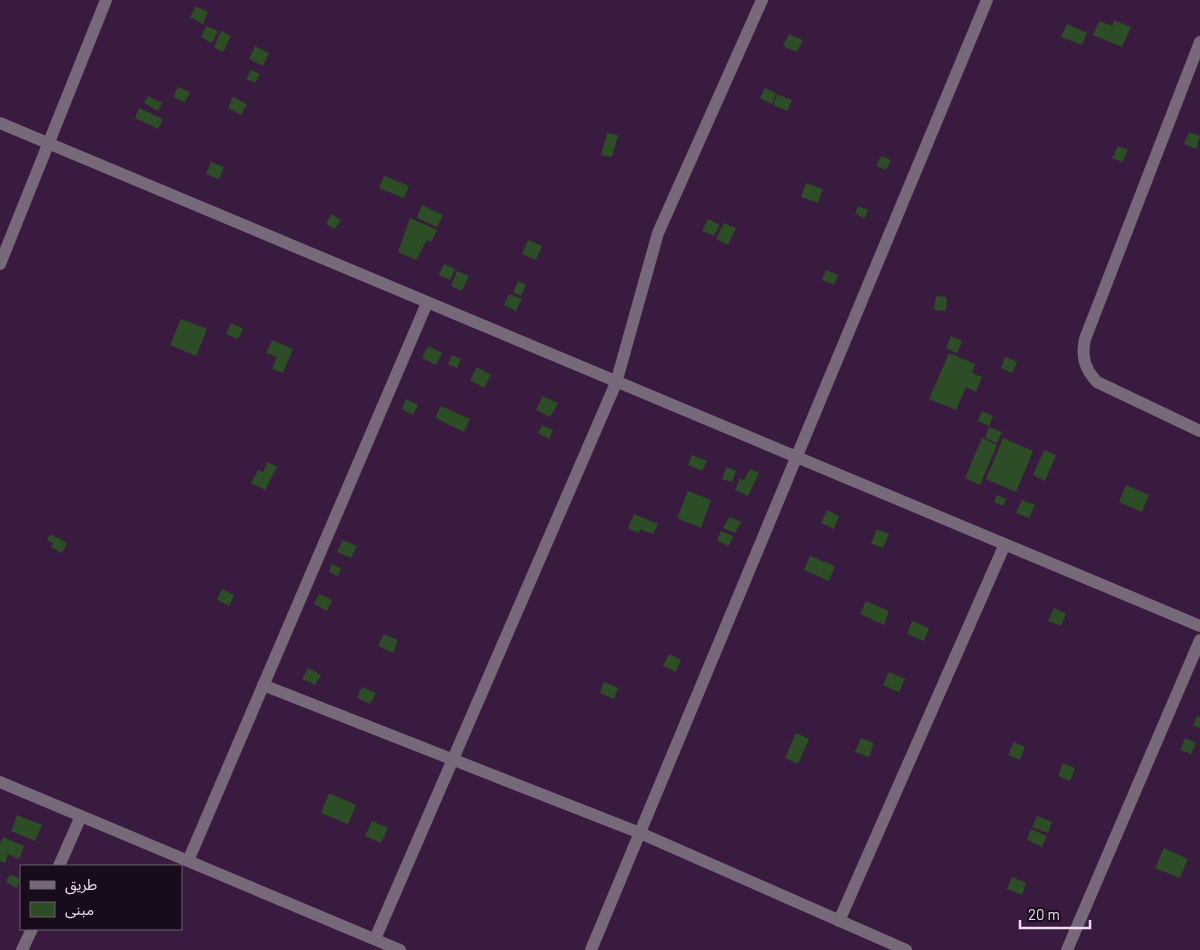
<svg xmlns="http://www.w3.org/2000/svg" width="1200" height="950" viewBox="0 0 1200 950" font-family="Barlow,'Noto Sans Arabic',sans-serif">
  <rect width="100%" height="100%" fill="#381b3e"/>
  <path fill="#2d4d27" d="M196,6L208,12L203,24L190,17Z
    M1114,20L1131,27L1122,47L1093,35L1099,21L1112,26Z
    M1067,24L1087,33L1082,45L1061,37Z
    M206,26L218,31L212,43L201,37Z
    M221,31L231,36L223,52L214,47Z
    M789,34L803,40L797,52L783,46Z
    M255,46L269,53L263,66L249,59Z
    M251,70L260,74L255,83L246,79Z
    M178,87L190,92L185,102L173,97Z
    M765,88L776,93L772,104L760,98Z
    M777,94L792,100L787,111L773,105Z
    M148,96L162,103L158,111L144,103Z
    M233,97L247,104L241,115L228,108Z
    M139,108L163,119L158,129L135,118Z
    M1189,132L1200,136L1196,149L1184,144Z
    M607,133L618,135L612,157L601,155Z
    M1118,146L1128,150L1122,162L1112,158Z
    M881,156L891,160L886,170L876,166Z
    M211,162L224,167L219,179L206,174Z
    M384,176L409,186L404,198L379,188Z
    M806,183L823,189L818,203L801,197Z
    M422,205L443,215L437,227L417,218Z
    M858,206L868,210L865,218L855,214Z
    M331,214L341,220L335,229L326,224Z
    M410,218L437,230L431,242L427,240L416,260L398,252Z
    M708,219L720,225L714,236L702,231Z
    M724,223L736,228L728,245L716,239Z
    M528,240L542,246L536,260L522,254Z
    M444,264L455,269L450,280L439,275Z
    M826,270L838,275L834,285L822,280Z
    M457,271L469,276L462,291L451,286Z
    M518,281L526,285L521,296L513,292Z
    M509,294L522,299L516,311L504,305Z
    M936,296L947,297L946,311L934,310Z
    M181,319L207,329L196,356L170,345Z
    M231,323L243,329L238,339L226,334Z
    M951,336L962,341L957,353L946,348Z
    M272,340L293,349L283,373L272,369L277,357L266,353Z
    M428,346L442,353L436,365L422,358Z
    M949,353L975,364L972,373L982,377L976,392L966,387L956,410L929,399Z
    M452,355L461,359L457,368L448,364Z
    M1005,357L1017,362L1012,373L1001,368Z
    M477,367L491,375L484,388L470,380Z
    M543,396L558,403L550,417L536,410Z
    M406,399L418,405L413,415L402,409Z
    M441,406L470,419L464,432L435,418Z
    M982,411L993,416L989,426L978,421Z
    M542,425L553,430L549,439L538,433Z
    M989,427L1002,432L997,443L985,438Z
    M982,438L997,445L980,485L965,478Z
    M1003,438L1033,451L1016,492L986,479Z
    M1044,450L1056,455L1045,481L1033,475Z
    M692,455L707,461L702,471L688,465Z
    M268,462L277,467L265,490L251,483L258,470L263,472Z
    M726,467L736,471L732,482L722,479Z
    M750,469L759,473L748,496L735,490L740,478L744,480Z
    M1126,485L1149,495L1142,512L1119,502Z
    M688,491L711,500L701,528L677,518Z
    M997,495L1006,499L1003,506L994,502Z
    M1022,500L1035,505L1029,518L1016,513Z
    M827,510L839,516L834,529L821,523Z
    M634,514L658,524L653,534L640,529L639,533L628,528Z
    M729,517L741,522L735,533L723,528Z
    M877,529L889,534L883,548L871,543Z
    M721,531L733,536L729,546L717,541Z
    M50,534L67,543L62,553L51,547L53,543L47,540Z
    M343,540L357,546L351,558L337,552Z
    M810,556L835,566L829,581L804,570Z
    M332,564L341,568L338,576L329,572Z
    M222,589L234,595L229,606L217,600Z
    M319,594L332,600L327,611L314,604Z
    M866,601L889,611L884,625L860,614Z
    M1054,608L1066,614L1061,626L1048,621Z
    M912,621L929,628L924,641L907,634Z
    M384,634L398,640L393,653L378,646Z
    M669,654L681,660L676,672L663,666Z
    M308,668L321,675L315,685L302,679Z
    M889,672L905,679L899,692L883,685Z
    M604,682L618,688L614,699L600,693Z
    M362,687L376,693L370,704L357,698Z
    M1197,716L1200,717V728L1193,725Z
    M796,733L809,739L798,764L785,758Z
    M861,738L874,743L869,757L855,752Z
    M1185,738L1196,743L1191,754L1180,750Z
    M1014,742L1025,747L1020,760L1008,755Z
    M1063,763L1075,768L1070,781L1058,776Z
    M329,793L356,805L348,824L321,813Z
    M17,815L42,825L35,841L11,831Z
    M1037,816L1052,822L1048,833L1032,827Z
    M372,821L388,828L381,843L365,836Z
    M1031,829L1047,836L1042,847L1027,840Z
    M3,837L24,846L19,859L8,854L5,863L0,861V843Z
    M1164,848L1188,859L1180,878L1155,868Z
    M10,874L20,879L17,888L6,882Z
    M1012,877L1026,883L1022,895L1007,889Z"/>
  <g fill="none" stroke-linecap="round" stroke-linejoin="round">
    <path stroke="#77687a" stroke-width="12" d="M1200,42L1085,339C1081,357 1085,369 1097,382L1200,431
      M0,123L1200,626
      M0,264L106,0
      M263,685L640,833L906,950
      M0,782L400,950
      M188,861L427,303
      M59,866L81,816
      M839,921L1005,544
      M375,939L616,383L658,233L762,0
      M22,950L32,929
      M591,950L987,0
      M1067,950L1200,640"/>
  </g>
  <rect x="20" y="865" width="162" height="65" fill="#180b1b" stroke="#6e5e71"/>
  <rect x="30" y="881" width="25" height="8" fill="#77687a" stroke="#6e5e71"/>
  <text x="65" y="890" font-size="15" fill="#eedbf2">طريق</text>
  <rect x="30" y="902" width="25" height="15" fill="#2d4d27" stroke="#6e5e71"/>
  <text x="65" y="915" font-size="15" fill="#eedbf2">مبنى</text>
  <path d="M1020 920v8h70v-8" fill="none" stroke="#eedbf2" stroke-width="2.5"/>
  <text x="1028" y="920" font-size="15" fill="#eedbf2" stroke="#180b1b" stroke-width="4" paint-order="stroke">20 m</text>
</svg>
